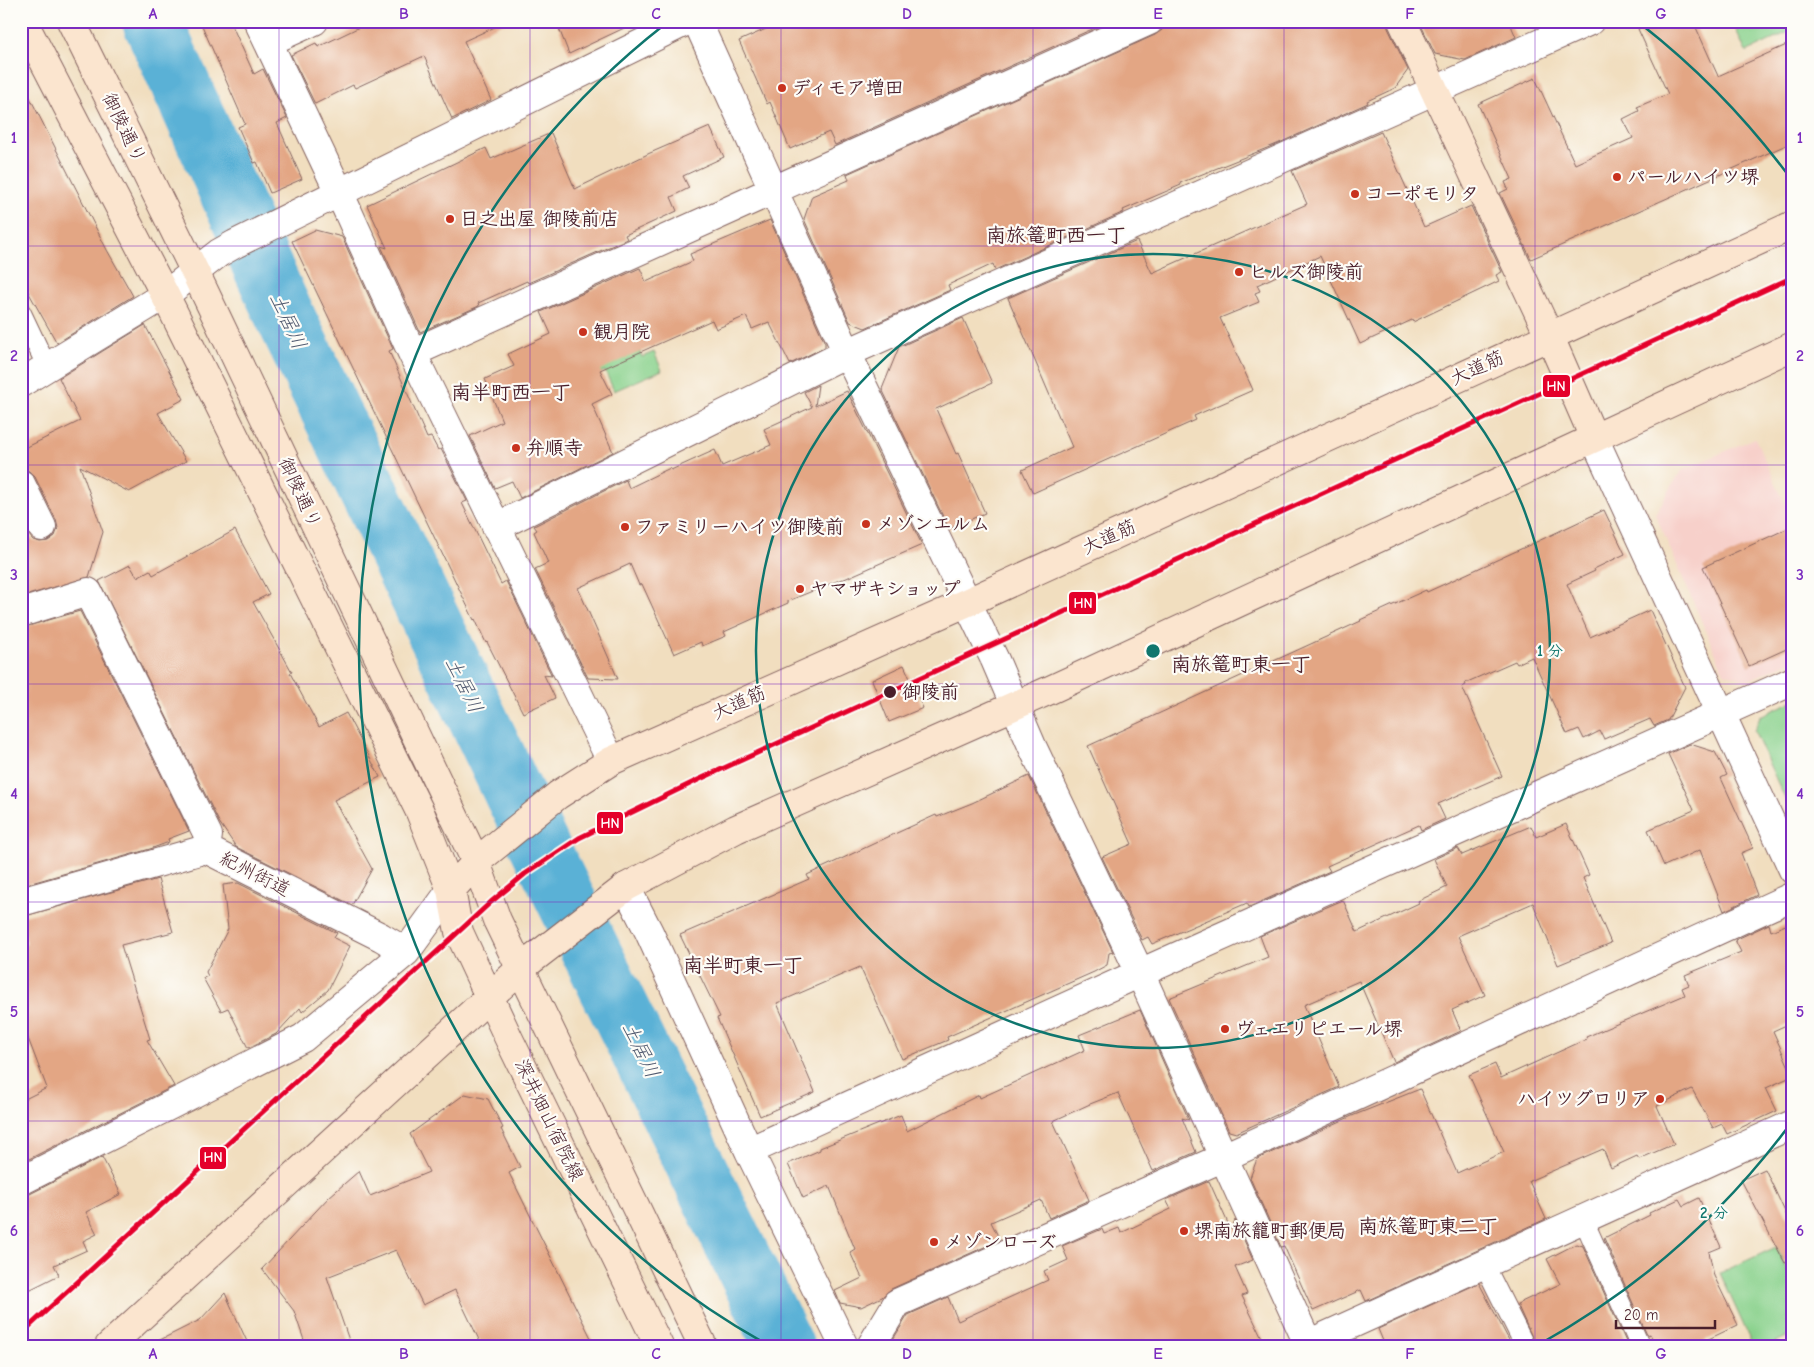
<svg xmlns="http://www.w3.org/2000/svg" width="1814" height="1367" viewBox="0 0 1814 1367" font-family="'Comic Neue','Klee One',sans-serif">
  <rect width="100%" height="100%" fill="#fdfcf7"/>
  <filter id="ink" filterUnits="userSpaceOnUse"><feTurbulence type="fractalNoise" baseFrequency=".02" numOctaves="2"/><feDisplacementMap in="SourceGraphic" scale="10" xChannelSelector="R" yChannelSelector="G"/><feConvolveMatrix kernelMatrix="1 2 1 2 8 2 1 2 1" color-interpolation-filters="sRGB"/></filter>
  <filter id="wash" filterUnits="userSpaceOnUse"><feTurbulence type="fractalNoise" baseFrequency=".0096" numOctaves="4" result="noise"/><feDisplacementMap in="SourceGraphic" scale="20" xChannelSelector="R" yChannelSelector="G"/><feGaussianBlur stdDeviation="1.12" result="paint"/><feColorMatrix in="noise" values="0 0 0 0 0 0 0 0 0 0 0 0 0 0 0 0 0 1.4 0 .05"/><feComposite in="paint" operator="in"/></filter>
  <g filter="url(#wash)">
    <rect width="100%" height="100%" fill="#f1debf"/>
    <path fill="#f7d0ca" d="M1755,438L1793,521V660L1747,681L1724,673L1655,514L1681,471Z"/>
    <path fill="#89d18c" stroke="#6a785c" d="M1732,21H1793V30L1746,52Z
      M636,341L642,357L654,352L662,370L614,391L605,371L586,379Z
      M1793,701V816L1754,731L1760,716Z
      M1776,1247L1793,1283V1334L1767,1346H1753L1720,1273Z"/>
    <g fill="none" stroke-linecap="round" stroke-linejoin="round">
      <path stroke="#5ab1d6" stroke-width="60" d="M152,21L281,308L515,796L784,1346"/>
    </g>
    <g id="blocks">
      <path fill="#e3a684" d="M200,21H230L254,74L263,69L287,118L277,123L302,179L270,193L257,162L254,163L238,127L245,124Z
        M372,21H508L464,41L491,100L452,119L424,56L355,88L353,85L315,104L291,55L316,43L318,47Z
        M556,21H639L569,54Z
        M784,21H1110L835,145L829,132L790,149L770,102L767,104L739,41Z
        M1164,21H1387L1388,28L1408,70L1395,88L1367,101L1368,103L1277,144L1180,183L1181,185L1123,210L1124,212L995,270L993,264L948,285L950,290L865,328L850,322L804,219L812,196L849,180L847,174L1155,35L1162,30Z
        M1419,21H1509L1516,37L1465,60L1435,54Z
        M1656,21H1693L1718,76L1793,42V142L1531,259L1500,193L1508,189L1505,182L1512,179L1478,104L1535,78L1575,164L1633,138L1623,119L1639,111L1637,107L1668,94L1638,29Z
        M21,80L107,250L133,296L57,343L21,279Z
        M710,127L724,157L683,176L689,188L671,197L677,211L625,235L627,239L528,283L527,281L478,303L479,306L420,332L381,246L387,248L367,205L486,148L491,159L551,133L575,189L650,153Z
        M1381,132L1424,227L1471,206L1502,272L1496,275L1499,281L1413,322L1412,320L1360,344L1320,256L1257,285L1260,291L1255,293L1259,302L1220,318L1253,390L1194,416L1196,420L1033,493L1022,470L1072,447L1008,298L1137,241L1152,273L1307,204L1292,171Z
        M770,220L825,343V347L790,364L769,322L752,329L746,316L716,329L712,320L600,370L612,394L592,404L613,452L520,498L512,481L495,488L470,436L502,421L485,379L514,366L508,354L551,334L541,312L640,268L646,282L693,261L690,254Z
        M315,230L342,237L393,349L389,351L427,438L431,437L438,450L441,449L467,501L462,503L501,584L506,581L552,676L544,675L555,698L523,713L487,642L486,643L475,619L474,620L292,241Z
        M963,318L992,383L936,409L956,454L958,453L985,513L949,529L882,389L899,347Z
        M145,325L184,399L158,413L186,461L129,492L80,466L103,532L89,577L21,597V520L28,534L33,540L40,542L48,541L55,536L58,528L56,520L35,477L29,471L21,469V450L80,421L59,378Z
        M818,385L815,406L847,391L922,545L842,580V579L788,601V603L724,632L726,636L702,646L701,642L674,654L642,584L639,585L630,564L578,588L618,679L588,678L535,569L548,563L534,532L537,530L534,526L626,480L629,488L670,468L671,470L715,450L722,466L771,445L764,429L812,407L804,392Z
        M1604,510L1625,554L1594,569L1595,571L1567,584L1590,637L1650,610L1685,687L1668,720L1654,726L1650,719L1604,739L1600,731L1584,739L1579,729L1567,734L1532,657L1517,664L1515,661L1465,683L1466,685L1462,687L1502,776L1438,804L1445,819L1421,830L1419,825L1327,866L1330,871L1249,907L1247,903L1152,944L1148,937L1142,940L1102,857L1132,844L1088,746L1361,621L1360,620L1426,590L1427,592L1547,537Z
        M1793,526V646L1749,666L1703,567Z
        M235,530L269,594L253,602L292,672L290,673L319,727L346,713L380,777L334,800L372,869L352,905L236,847L219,822L99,581L130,565L137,577L150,570L153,575Z
        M80,611L189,831L168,839L169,842L150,849L21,886V628Z
        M904,665L923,708L889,722L872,680Z
        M1690,744L1715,752L1727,775L1721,778L1753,848L1741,853L1757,895L1724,911L1700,850L1664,866L1648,830L1694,810L1668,754Z
        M1029,776L1113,952L1109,953L1107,965L1094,972L947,1037L948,1040L902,1059L860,967L777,1003L815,1092L760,1116L717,1018L720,1017L680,935L809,879L807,875L888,837L936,815L937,817L972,803Z
        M1566,824L1589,875L1583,878L1611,943L1558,965L1533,903L1458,936L1485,995L1452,1010L1461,1031L1394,1062L1359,981L1304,1005L1339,1087L1236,1133L1229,1131L1169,998L1268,957L1260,936L1343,900L1357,932L1419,903L1418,901L1447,887L1434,859L1458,848L1462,855L1531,826L1536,837Z
        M158,879L173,932L121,945L150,1039L147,1040L174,1086L21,1163V1101L47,1088L21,1020V946L27,944L21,917Z
        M238,883L337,933L334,938L350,946L328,990L302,1012L300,1008L276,1034L248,1048L228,1008L221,1011L203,978L208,976L206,972L228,929L223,885Z
        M1793,922V1022L1773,1031L1793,1076L1766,1088L1777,1111L1727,1134L1722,1124L1713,1128L1692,1089L1657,1106L1674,1144L1639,1159L1637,1156L1611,1168L1603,1149L1529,1181L1546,1219L1366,1301L1361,1290L1313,1311L1284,1246L1281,1247L1250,1178L1257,1159L1352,1116L1420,1089L1457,1173L1504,1152L1469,1075L1495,1064L1501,1078L1587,1039L1586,1037L1685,995L1682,988L1689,985L1685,975L1741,952L1735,940L1769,924L1771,931Z
        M1140,1010L1189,1120L1182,1118L1196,1152L1153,1171L1118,1093L1090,1104L1053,1121L1089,1200L1049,1218L1041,1200L991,1222L1000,1240L891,1289L882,1297L861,1307L840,1303L835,1291L862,1278L850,1252L855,1249L829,1186L803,1198L788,1164L820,1150V1148L901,1115L907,1131L979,1095L980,1098L1085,1050L1079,1035Z
        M465,1094L488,1099L503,1128L501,1129L520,1167L509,1173L595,1346H482L455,1290L423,1305L396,1250L327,1277L351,1346H306L294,1311L262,1269L329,1197L359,1171L370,1196L429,1172L410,1134Z
        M102,1157L121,1194L86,1212L97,1234L83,1241L87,1250L54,1265L59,1275L21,1294V1196L28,1195Z
        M1765,1169L1793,1229V1260L1785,1263L1741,1180Z
        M1209,1181L1231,1230L1235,1220L1253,1260L1235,1267L1247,1294L1242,1296L1266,1346H889L908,1315L948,1297L958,1321L1048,1280L1044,1271L1068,1260L1062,1246L1102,1229L1104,1234L1119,1228L1121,1233L1171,1209L1166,1200Z
        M1699,1198L1721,1247L1709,1252L1714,1276L1738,1325L1694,1346H1656L1650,1334L1647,1335L1604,1238L1650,1215L1649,1213L1679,1199L1683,1206Z
        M1576,1244L1583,1246L1627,1344L1624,1346H1536L1517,1304L1560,1284L1547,1259Z
        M1479,1283L1512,1346H1385L1378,1329Z
        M225,1293L249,1346H148L200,1320Z"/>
    </g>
  </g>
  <g filter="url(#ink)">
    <use href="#blocks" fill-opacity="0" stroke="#84625f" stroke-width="1"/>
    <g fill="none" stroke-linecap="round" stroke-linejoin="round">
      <g stroke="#84625f" stroke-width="21">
        <path id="lane" d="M21,312L47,367
          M1583,1219L1640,1346
          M1484,1264L1525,1346"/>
      </g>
      <g stroke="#84625f" stroke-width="30">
        <path id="street" d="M258,21L339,192L412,353L611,761
          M697,21L847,353L995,660L1032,746L1140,973L1309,1346
          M268,42L314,21
          M412,353L1149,21
          M21,383L165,295L219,253L235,244L687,21
          M1594,438L1793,870
          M21,484L42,527
          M496,527L847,353L1590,21
          M21,613L88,592L208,835L206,849
          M626,887L649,932L749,1151L844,1346
          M21,902L206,849L381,937L406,952
          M749,1151L1140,973L1793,681
          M21,1181L303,1038L406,952L451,890
          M1308,1344L1793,1124
          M871,1346L897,1303L1224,1157L1793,896"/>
      </g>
      <g stroke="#84625f" stroke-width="30">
        <path id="secondary" d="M23,21L165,295L420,812L451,890L459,932L509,1039L659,1346
          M71,21L195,272L476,862L497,920L703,1346
          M1402,21L1549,335L1594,438
          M451,890L476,862L558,795L611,761L968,602L1793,225
          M109,1346L521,968L626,887L736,829L1050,690L1793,346"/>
      </g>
      <use href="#lane" stroke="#fff" stroke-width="19"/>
      <use href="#street" stroke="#fff" stroke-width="28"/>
      <use href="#secondary" stroke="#fbe5cf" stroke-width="28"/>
      <g stroke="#fdfcf7" stroke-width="9">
        <path id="tram-1" d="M21,1334L491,902L525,874L579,838L698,780L1793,277"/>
      </g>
      <use href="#tram-1" stroke="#e4002b" stroke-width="5"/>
    </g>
  </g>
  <path fill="none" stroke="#7b2cbf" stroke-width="1" stroke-opacity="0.55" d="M279,21V1346M530,21V1346M781,21V1346M1033,21V1346M1284,21V1346M1535,21V1346M21,246H1793M21,465H1793M21,684H1793M21,902H1793M21,1121H1793"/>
  <g fill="none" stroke="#0f766e" stroke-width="2.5">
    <circle cx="1153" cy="651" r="397"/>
    <path d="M1791 1123A794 794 0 0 1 1538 1345M768 1345A794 794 0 0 1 664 25M1642 25A794 794 0 0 1 1791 179"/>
  </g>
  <g fill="#c8321e" stroke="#fdfcf7" stroke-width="2">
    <circle cx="782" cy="88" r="5"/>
    <circle cx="1617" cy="177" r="5"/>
    <circle cx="1355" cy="194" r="5"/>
    <circle cx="450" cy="219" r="5"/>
    <circle cx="1239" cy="272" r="5"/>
    <circle cx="583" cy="332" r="5"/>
    <circle cx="516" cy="448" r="5"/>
    <circle cx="866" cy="524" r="5"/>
    <circle cx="625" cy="527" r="5"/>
    <circle cx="800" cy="589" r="5"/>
    <circle cx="1225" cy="1029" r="5"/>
    <circle cx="1660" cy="1099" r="5"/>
    <circle cx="1184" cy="1231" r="5"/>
    <circle cx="934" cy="1242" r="5"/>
  </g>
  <circle fill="#4a1f2b" stroke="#fdfcf7" stroke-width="2" cx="890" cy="692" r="7"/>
  <g text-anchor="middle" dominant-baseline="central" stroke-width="4.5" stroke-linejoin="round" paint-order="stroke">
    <g font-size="19" font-weight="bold" fill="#4a1f2b" stroke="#fdfcf7" text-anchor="start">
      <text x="792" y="88">ディモア増田</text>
      <text x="1627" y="177">パールハイツ堺</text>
      <text x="1365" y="194">コーポモリタ</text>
      <text x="460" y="219">日之出屋 御陵前店</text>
      <text x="1249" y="272">ヒルズ御陵前</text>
      <text x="593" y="332">観月院</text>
      <text x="526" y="448">弁順寺</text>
      <text x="876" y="524">メゾンエルム</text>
      <text x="635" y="527">ファミリーハイツ御陵前</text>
      <text x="810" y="589">ヤマザキショップ</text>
      <text x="1235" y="1029">ヴェエリピエール堺</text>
      <text x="1650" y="1099" text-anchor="end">ハイツグロリア</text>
      <text x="1194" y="1231">堺南旅籠町郵便局</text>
      <text x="944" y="1242">メゾンローズ</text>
    </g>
    <g font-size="19" fill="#4a1f2b" stroke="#fdfcf7">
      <text transform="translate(124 128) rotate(64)">御陵通り</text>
      <text transform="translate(1477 368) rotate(-25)">大道筋</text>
      <text transform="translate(300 493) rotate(65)">御陵通り</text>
      <text transform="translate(1109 537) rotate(-25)">大道筋</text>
      <text transform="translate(739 703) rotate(-24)">大道筋</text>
      <text transform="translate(255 874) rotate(27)">紀州街道</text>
      <text transform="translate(549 1120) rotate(64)">深井畑山宿院線</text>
    </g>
    <g font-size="19" font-weight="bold" fill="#4a1f2b" stroke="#fdfcf7" text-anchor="start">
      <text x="902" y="692">御陵前</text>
    </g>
    <g font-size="20" font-weight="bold" fill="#4a1f2b" stroke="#fdfcf7">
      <text x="1056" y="235">南旅篭町西一丁</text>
      <text x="511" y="392">南半町西一丁</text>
      <text x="1241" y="664">南旅篭町東一丁</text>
      <text x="743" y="965">南半町東一丁</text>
      <text x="1428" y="1226">南旅篭町東二丁</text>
    </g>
    <g font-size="20" font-style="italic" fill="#50596f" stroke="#fdfcf7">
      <text transform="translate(288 321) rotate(65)">土居川</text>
      <text transform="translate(464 685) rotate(64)">土居川</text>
      <text transform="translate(641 1050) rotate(64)">土居川</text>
    </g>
  </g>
  <circle cx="1153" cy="651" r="8" fill="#0f766e" stroke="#fdfcf7" stroke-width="2.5"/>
  <g font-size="15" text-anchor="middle" font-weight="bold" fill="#0f766e" stroke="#fdfcf7" stroke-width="4.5" stroke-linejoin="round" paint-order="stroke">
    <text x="1550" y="656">1 分</text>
    <text x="1714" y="1218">2 分</text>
  </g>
  <g stroke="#fdfcf7" stroke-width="2">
    <rect x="1542" y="374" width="29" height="24" rx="5" fill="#e4002b"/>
    <rect x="1068" y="591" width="29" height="24" rx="5" fill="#e4002b"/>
    <rect x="596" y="811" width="28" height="24" rx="5" fill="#e4002b"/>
    <rect x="199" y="1146" width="28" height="24" rx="5" fill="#e4002b"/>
  </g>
  <g font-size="14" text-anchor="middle" font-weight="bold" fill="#fff">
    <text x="1556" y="391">HN</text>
    <text x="1083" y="608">HN</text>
    <text x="610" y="828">HN</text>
    <text x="213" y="1162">HN</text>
  </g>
  <rect width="1814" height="1367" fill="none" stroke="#fdfcf7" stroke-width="55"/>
  <path d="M1616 1320v8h99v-8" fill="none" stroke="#4a1f2b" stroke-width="2.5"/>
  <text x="1624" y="1320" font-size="15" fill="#4a1f2b" stroke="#fdfcf7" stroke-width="4" paint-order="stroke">20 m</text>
  <rect x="28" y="28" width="1758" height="1312" fill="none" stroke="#7b2cbf" stroke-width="2"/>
  <g font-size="16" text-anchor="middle" font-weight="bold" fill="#7b2cbf">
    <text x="153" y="19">A</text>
    <text x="404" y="19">B</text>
    <text x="656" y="19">C</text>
    <text x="907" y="19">D</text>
    <text x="1158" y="19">E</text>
    <text x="1410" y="19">F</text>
    <text x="1661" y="19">G</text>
    <text x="14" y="143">1</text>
    <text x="1800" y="143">1</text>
    <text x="14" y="361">2</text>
    <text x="1800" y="361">2</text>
    <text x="14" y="580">3</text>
    <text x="1800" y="580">3</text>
    <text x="14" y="799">4</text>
    <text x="1800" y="799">4</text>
    <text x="14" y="1017">5</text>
    <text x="1800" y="1017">5</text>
    <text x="14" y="1236">6</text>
    <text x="1800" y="1236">6</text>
    <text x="153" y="1359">A</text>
    <text x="404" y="1359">B</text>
    <text x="656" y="1359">C</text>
    <text x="907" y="1359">D</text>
    <text x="1158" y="1359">E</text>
    <text x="1410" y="1359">F</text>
    <text x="1661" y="1359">G</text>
  </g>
</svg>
